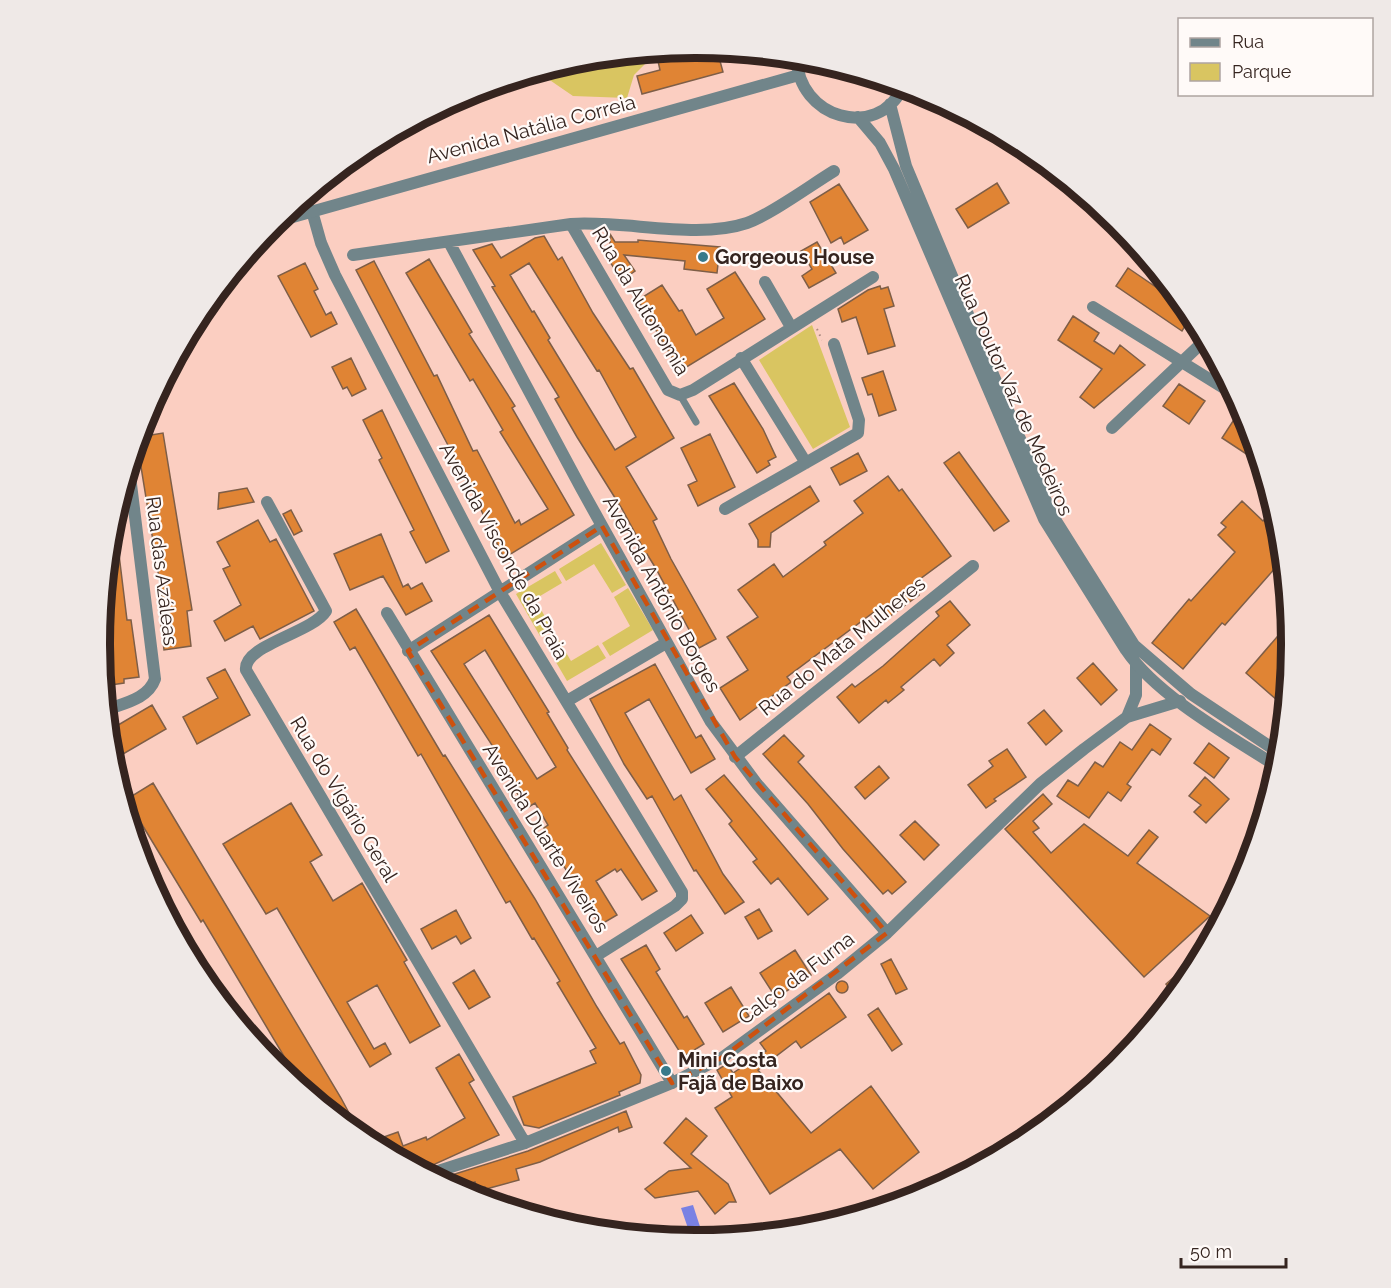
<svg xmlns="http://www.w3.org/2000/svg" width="1391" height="1288" viewBox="0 0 1391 1288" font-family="Raleway,sans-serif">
  <rect width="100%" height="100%" fill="#fbcec1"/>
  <path fill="#d9c561" d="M657,52L634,75L627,98L573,96L538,72L580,59Z
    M812,325L850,427L813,449L759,360Z
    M601,543L626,585L612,593L594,564L566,581L559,569Z
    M555,571L562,583L535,599L552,629L540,636L516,594Z
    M628,588L653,630L610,656L602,643L630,626L614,597Z
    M554,632L571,661L598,645L606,658L567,681L553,657L557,654L547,637Z"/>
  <path fill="#7981e3" d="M693,1205L704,1239L692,1240L681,1208Z"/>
  <path fill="#e08434" stroke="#7e5e47" stroke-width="1.5" fill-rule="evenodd" d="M704,49L717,50L723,72L642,94L637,76L660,70L658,61Z
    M997,183L1009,203L968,228L956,209Z
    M839,184L868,230L844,244L841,237L831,243L810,202Z
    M610,234L615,242H638V240L720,247L717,273L684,269L685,261L624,255L635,271L622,280L610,262Z
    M544,236L558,260L562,257L593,313L630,369L633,368L674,438L626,467L657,519L653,521L671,559L716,639L699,648L655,567L647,554L644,556L638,545L641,544L622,509L577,437L555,399L559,397L492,287L495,286L473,250L492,244L501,258L535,238ZM529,263L597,371L599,370L636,437L615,450L548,340L550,338L534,311L532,312L510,275Z
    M817,242L836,273L809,288L802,276L812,269L801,251Z
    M429,259L472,332L469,334L515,406L512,408L574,515L504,558L471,489L356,270L374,261L434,376L437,375L473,451L477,450L515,523L519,520L521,525L548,509L500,432L503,430L473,379L470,381L406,273Z
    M305,263L318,289L314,291L326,315L331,312L337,324L311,337L278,276Z
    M1128,268L1175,300L1178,297L1192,315L1182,331L1116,286Z
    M735,272L765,319L680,371L638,300L662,285L679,311L682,310L696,335L724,318L707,289Z
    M880,286L881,289L888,287L894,306L884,309L895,346L868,354L856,317L842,322L838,309L868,290Z
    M1073,316L1099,333L1094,341L1114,354L1120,345L1145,365L1094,408L1080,397L1102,369L1058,340Z
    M351,358L366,389L352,396L347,387L343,389L332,367Z
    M883,371L896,410L879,416L872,394L868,395L862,378Z
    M734,383L763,429L776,457L768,461L770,465L757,473L709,396Z
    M1179,384L1205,401L1189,424L1163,406Z
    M382,410L449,551L426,563L410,532L414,530L379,460L382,458L363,420Z
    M1235,418L1250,427L1260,463L1222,438Z
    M163,433L192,610L187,611L191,646L164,650L160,615H165L137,442L139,437Z
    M710,434L735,487L698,506L688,485L697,481L681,448Z
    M959,452L1009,521L994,531L944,463Z
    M858,453L867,471L840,485L831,468Z
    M888,476L899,491L902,489L951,556L912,585L919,595L882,622L874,612L787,677L791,682L740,720L720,688L748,670L727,637L758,617L738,590L774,564L783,577L826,545L824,542L863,513L854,501Z
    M810,486L819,501L771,533L770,547H758V540L749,524Z
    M247,488L254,502L218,509L219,493Z
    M1242,501L1263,521L1274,509L1280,528L1283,559L1225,625L1222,623L1183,669L1152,643L1189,599L1191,601L1235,552L1218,535L1226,527L1221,523Z
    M291,510L302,531L294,535L283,514Z
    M258,520L270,542L276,539L314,611L260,639L253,626L225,641L214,621L241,605L223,569L230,566L217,542Z
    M111,530H116L127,620H131L139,677L124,679V683L104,686L100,643Z
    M381,534L403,587L408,584L411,589L422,583L432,601L406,615L383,576L350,590L334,554Z
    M950,601L970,625L947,645L954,653L940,666L934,659L901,687L904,690L888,703L886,700L859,723L837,697L852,684L855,687L883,666L939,616L936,612Z
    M356,609L443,756L445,755L535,899L597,1007L620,1044L624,1042L641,1075L640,1083L619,1092L620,1095L539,1128L524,1125L513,1097L596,1063L590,1051L596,1048L557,983L560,981L534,938L532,939L510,901L506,903L421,754L418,756L355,647L350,650L334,622Z
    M489,615L549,712L547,713L568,748L567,750L657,891L642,900L621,869L617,872L615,869L596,881L617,915L600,925L547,839L550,837L544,828L548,825L535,803L527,808L517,793L521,790L431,651ZM485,650L556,767L537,779L464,664Z
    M1289,623L1292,644L1285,707L1246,673Z
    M1093,663L1117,690L1101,705L1077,678Z
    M655,664L696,738L701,735L715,759L691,773L649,699L625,713L674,800L681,795L723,874L744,902L725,914L696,870L694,871L652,796L647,799L624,764L590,699Z
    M225,669L250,715L197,744L183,717L218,698L207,678Z
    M152,705L166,729L111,761L108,731Z
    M1044,710L1062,731L1046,745L1028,723Z
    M1150,724L1171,739L1160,755L1152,749L1127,784L1131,787L1121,801L1108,792L1089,818L1057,796L1068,780L1078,786L1095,762L1103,767L1120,742L1132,750Z
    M784,735L804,756L798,762L906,882L892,894L888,890L883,894L843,849L808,804L763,754Z
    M1209,743L1229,758L1214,778L1194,763Z
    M1007,749L1026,777L994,799L996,801L986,808L968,785L993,766L989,761Z
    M879,766L889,778L865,799L855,787Z
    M724,775L828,899L808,915L778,878L771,884L753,862L757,859L729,824L732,821L706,789Z
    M1205,777L1229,799L1206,823L1194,812L1201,805L1189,796Z
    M153,783L341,1098L363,1139L304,1090L203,920L201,922L135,813L127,799Z
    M1043,794L1052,804L1033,821L1039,828L1033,832L1051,853L1084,824L1128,856L1149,830L1158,837L1137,863L1210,916L1144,977L1005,829Z
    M291,803L322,855L310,862L333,901L362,883L407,960L404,962L440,1026L410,1043L377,985L347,1002L374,1049L385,1043L391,1054L370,1067L277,908L266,914L223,844Z
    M915,821L939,845L924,860L900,835Z
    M759,909L772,931L758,939L745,917Z
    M456,910L471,938L461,944L456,936L432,949L421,929Z
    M691,915L703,933L676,951L664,933Z
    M646,945L660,969L656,972L684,1018L687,1016L704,1044L683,1057L621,959Z
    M795,950L811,975L776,998L760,973Z
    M1200,954L1191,975L1175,995L1166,984Z
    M891,959L907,989L896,994L881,964Z
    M474,970L490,997L469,1009L453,983Z
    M836 987a6 6 0 1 1 12 0a6 6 0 1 1-12 0Z
    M731,987L749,1016L723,1032L705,1003Z
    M829,993L846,1017L801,1048L796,1041L758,1070L811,1133L871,1086L919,1152L873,1189L840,1149L770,1194L715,1108L732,1097L717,1070L727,1064L733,1073L766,1051L760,1043Z
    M878,1008L902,1044L892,1051L868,1015Z
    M459,1054L474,1080L469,1083L499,1135L422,1170L370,1142L398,1132L403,1146L426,1137L427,1140L465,1118L436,1068Z
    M626,1111L632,1127L619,1132L618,1127L540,1162L516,1169L519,1180L486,1189L485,1187L477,1189L475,1182L455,1188L439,1179L528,1151Z
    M686,1118L707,1136L691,1154L728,1184L736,1202H729L715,1214L698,1191L655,1198L645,1189L669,1171L691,1168L664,1143Z"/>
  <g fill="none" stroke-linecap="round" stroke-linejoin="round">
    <path stroke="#a9887e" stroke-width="2" stroke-dasharray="1.5 4.5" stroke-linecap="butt" d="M817,329L822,340"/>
    <path stroke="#71858a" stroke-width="7" d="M680,395L696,422"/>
    <path stroke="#71858a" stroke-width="12" d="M312,211L321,243L335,275L500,592L682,892V899L675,906L596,956
      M571,224L668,390L680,395L693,390L873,277
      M449,242L581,488L711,722L757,784L887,933
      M353,255L571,224C625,220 697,240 747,223C770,215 811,185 834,171
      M765,282L791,327
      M1093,307L1235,395
      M741,358L806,463
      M1112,428L1205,340
      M267,502L326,611C312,633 243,645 246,670L525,1143
      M725,509L858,433L859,420L834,344
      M387,613L672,1083
      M408,651L602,526
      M567,701L666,643
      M106,710C124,703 148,699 155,679L129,468
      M1127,717L1136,695V665
      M735,757L973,566
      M165,909L220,1000
      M429,1174L525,1143L672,1083L723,1057L837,974L887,933L1040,784L1084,749L1127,717L1180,701"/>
    <path stroke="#71858a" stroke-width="12" d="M797,58C797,117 877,142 903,87
      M890,104L906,166L1051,513L1134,645L1191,694L1281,754
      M858,117L880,143L894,169L1044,519L1126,650C1157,696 1231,737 1278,767
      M275,222L799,75"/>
  </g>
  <path fill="none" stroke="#cd510f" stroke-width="4.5" stroke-dasharray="12 8" stroke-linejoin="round" d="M602,526L735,757L887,933L723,1057L672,1083L408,651Z"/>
  <g fill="#387a8b" stroke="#fffaf8" stroke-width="2">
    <circle cx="703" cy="257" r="6"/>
    <circle cx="666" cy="1071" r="6"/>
  </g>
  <g text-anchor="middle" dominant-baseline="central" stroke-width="4.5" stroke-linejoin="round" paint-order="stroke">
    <g font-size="20" fill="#35241f" stroke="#fffaf8">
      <text transform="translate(531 129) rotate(-15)">Avenida Natália Correia</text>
      <text transform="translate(641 301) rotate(59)">Rua da Autonomia</text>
      <text transform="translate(1014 395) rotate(66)">Rua Doutor Vaz de Medeiros</text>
      <text transform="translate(504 551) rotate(61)">Avenida Visconde da Praia</text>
      <text transform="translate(162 571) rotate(83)">Rua das Azáleas</text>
      <text transform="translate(662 594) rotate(61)">Avenida António Borges</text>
      <text transform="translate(842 646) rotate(-39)">Rua do Mata Mulheres</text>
      <text transform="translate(344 799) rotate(59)">Rua do Vigário Geral</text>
      <text transform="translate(546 838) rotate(58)">Avenida Duarte Viveiros</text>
      <text transform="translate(796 978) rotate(-37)">Calço da Furna</text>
    </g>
    <g font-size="20" font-weight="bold" fill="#35241f" stroke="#fffaf8" text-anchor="start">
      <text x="715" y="257">Gorgeous House</text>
      <text x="678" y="1060">Mini Costa<tspan x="678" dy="23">Fajã de Baixo</tspan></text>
    </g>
  </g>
  <path d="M0 0H1391V1288H0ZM695 58H696A585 585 0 0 1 1281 643V645A585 585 0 0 1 696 1230H695A585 585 0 0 1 110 645V643A585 585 0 0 1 695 58Z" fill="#efe9e7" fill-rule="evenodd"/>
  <path fill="none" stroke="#35241f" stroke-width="8" d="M695 58H696A585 585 0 0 1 1281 643V645A585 585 0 0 1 696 1230H695A585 585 0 0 1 110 645V643A585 585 0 0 1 695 58Z"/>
  <rect x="1178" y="18" width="195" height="78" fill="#fffaf8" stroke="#aea4a1" stroke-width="1.5"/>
  <rect x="1190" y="38" width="30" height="9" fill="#71858a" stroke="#aea4a1" stroke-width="1.5"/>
  <text x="1232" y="48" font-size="18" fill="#35241f">Rua</text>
  <rect x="1190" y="63" width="30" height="18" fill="#d9c561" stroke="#aea4a1" stroke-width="1.5"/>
  <text x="1232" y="78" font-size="18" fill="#35241f">Parque</text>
  <path d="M1181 1258v9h105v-9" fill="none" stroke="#35241f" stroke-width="3"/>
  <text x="1190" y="1258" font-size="18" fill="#35241f" stroke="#fffaf8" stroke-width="4.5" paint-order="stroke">50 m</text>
</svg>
